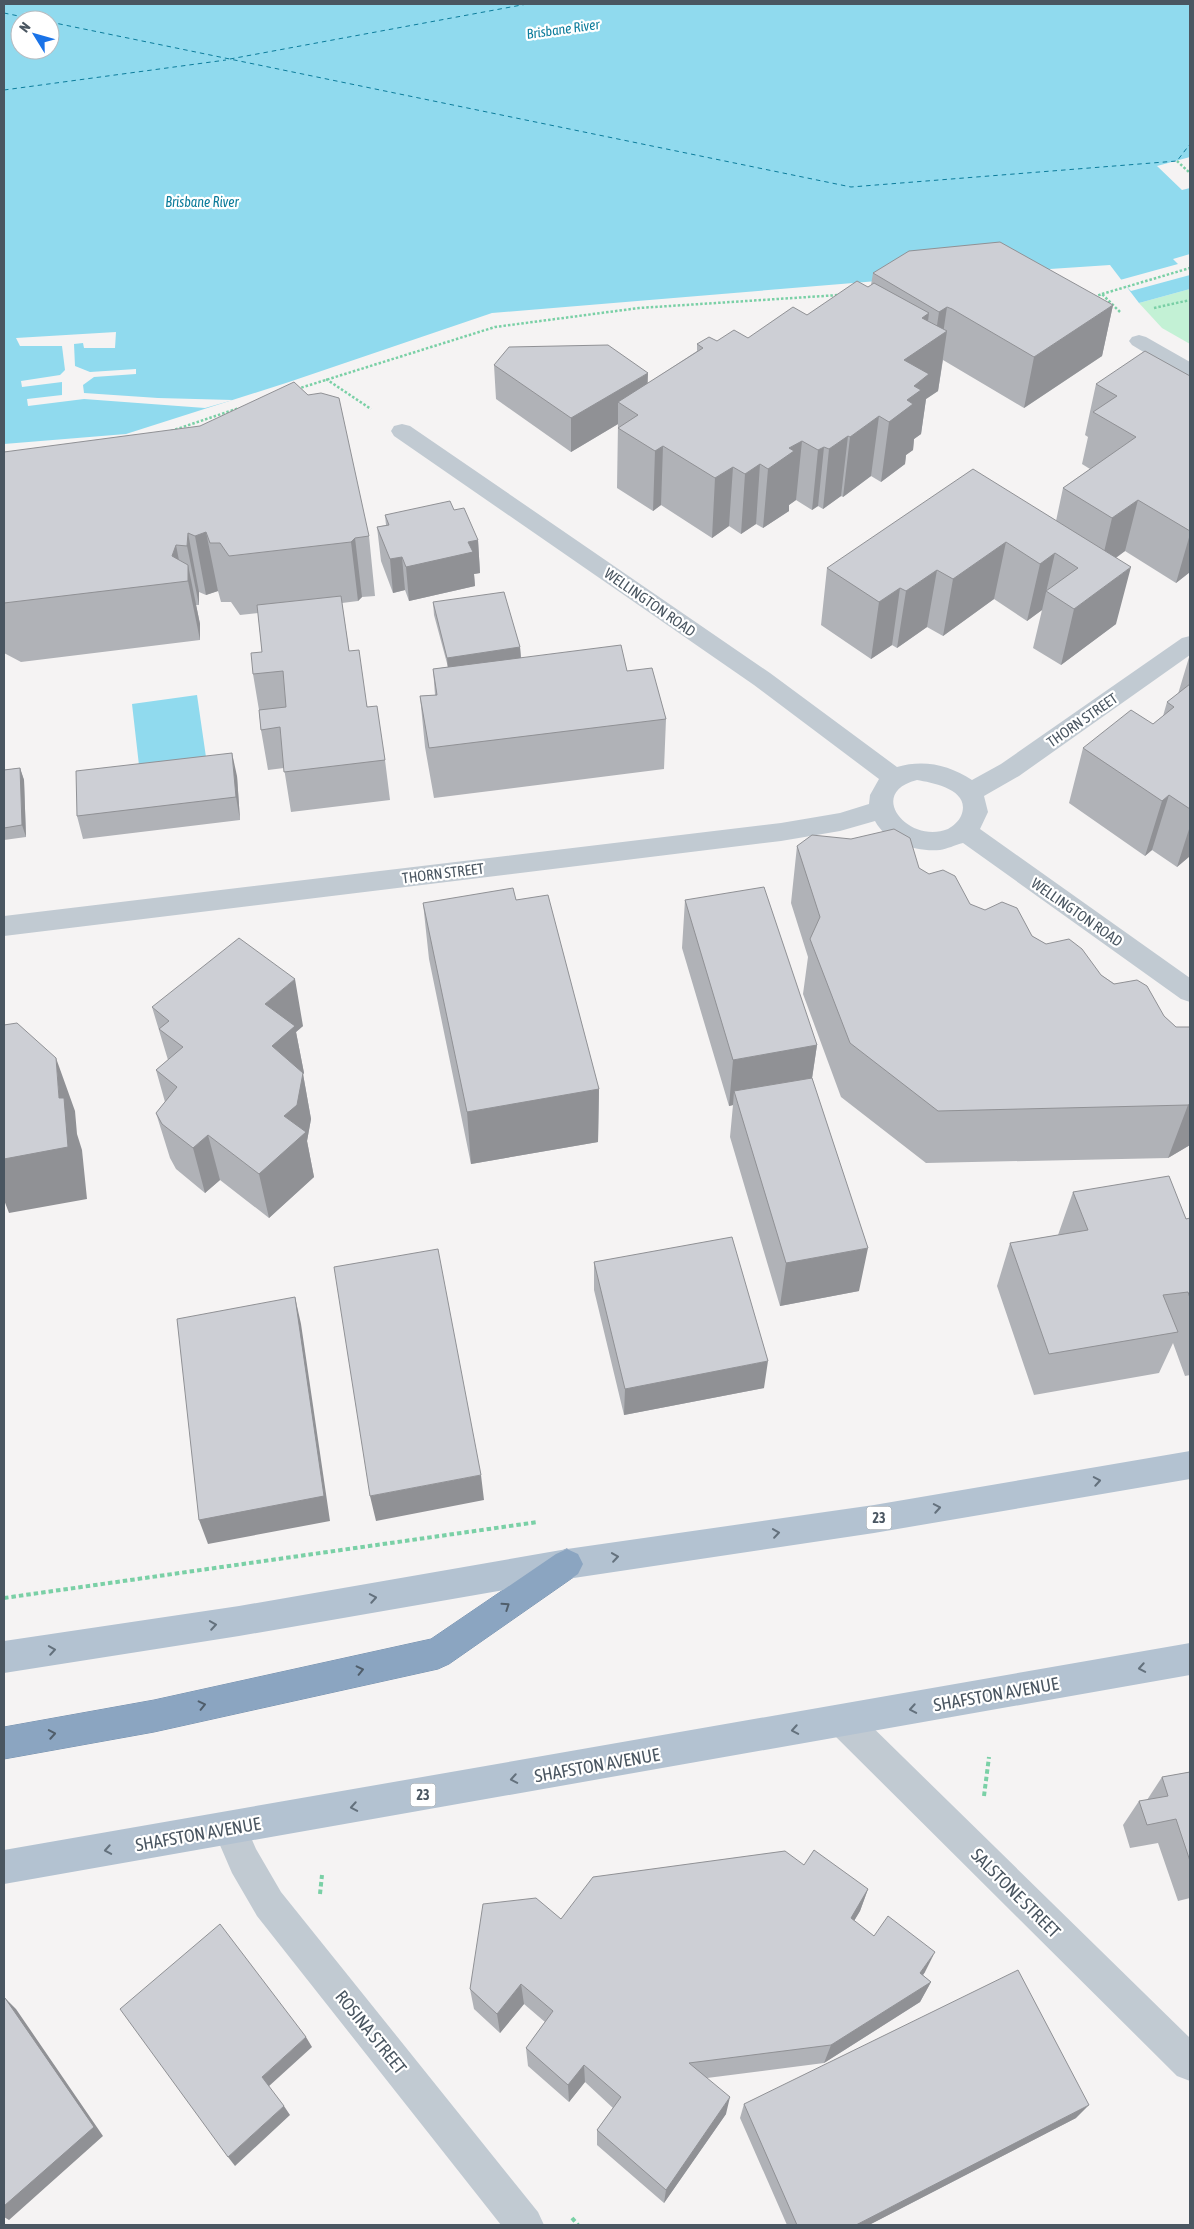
<svg xmlns="http://www.w3.org/2000/svg" width="1194" height="2229" viewBox="0 0 1194 2229" font-family="'Asap Condensed',sans-serif">
  <rect width="100%" height="100%" fill="#f5f3f3"/>
  <path fill="#c3f1d5" d="M1190,289V344L1162,328L1139,303Z"/>
  <path fill="#90daee" fill-rule="evenodd" d="M4,4H1190V289L1139,303L1110,265L914,278L492,313L289,382L126,434L4,444ZM20,20H50V50H20Z
    M197,695L207,764L140,774L132,704Z"/>
  <path fill="#f5f3f3" d="M1190,157V188L1182,190L1157,166Z
    M1190,254V275L1131,291L1120,280L1178,264L1173,259Z
    M116,332L115,348H84L83,343L74,344L75,366L90,372L136,369V374L94,377L83,385L84,393L158,398L233,400L205,408L84,399L28,406L27,399L62,395V382L22,387L21,381L60,375L65,370L62,346H20L16,338Z"/>
  <g fill="none" stroke-linecap="round" stroke-linejoin="round">
    <path stroke="#0c7c9b" stroke-width="1" stroke-dasharray="4.5 4" stroke-linecap="butt" d="M4,13L38,20
      M50,22L851,187L1177,161L1190,144
      M230,59L527,4
      M4,90L226,60"/>
    <g stroke="#7690ad" stroke-width="1">
      <path id="highway" d="M567,1549L578,1554L583,1564L578,1574L449,1664L438,1669L154,1732L4,1759V1727L154,1700L431,1639L556,1554Z"/>
    </g>
    <path stroke="#7ad0a6" stroke-width="2.5" stroke-dasharray="2.5 2" stroke-linecap="butt" d="M1177,161L1190,173
      M1102,294L1190,268
      M1094,297L1102,294L1120,312
      M1154,308L1190,300
      M326,379L371,409
      M297,389L495,327L639,308L839,295
      M171,431L239,408"/>
    <path stroke="#7ad0a6" stroke-width="4" stroke-dasharray="4.5 3" stroke-linecap="butt" d="M4,1598L538,1522
      M984,1796L989,1757
      M320,1894L322,1875
      M572,2218L578,2225"/>
    <path fill="#c1cad2" fill-rule="evenodd" d="M1139,335L1146,337L1190,362V377L1183,376L1132,345L1129,341L1132,337Z
      M402,424L410,426L770,673L897,767C924,759 949,765 972,780L1001,764L1182,638L1190,636V655L1019,776L984,796L988,812L980,829L1190,978V1002L1181,999L963,843C955,845 947,849 940,850C916,852 887,843 875,821L840,831L781,841L4,936V916L781,823L840,813L869,804L870,795L879,779L754,685L394,436L391,431L394,426ZM917,780C934,783 972,790 961,816C959,821 953,826 948,829C909,845 865,793 917,780Z
      M843,1705L855,1710L1190,2038V2081L1177,2076L831,1732L827,1721L831,1710Z
      M230,1812L242,1817L256,1849L281,1892L538,2212L544,2225H501L257,1916L232,1873L213,1829L218,1817Z"/>
    <path fill="#b3c2d1" fill-rule="evenodd" d="M1190,1451V1479L874,1533L567,1579L239,1636L4,1673V1641L239,1606L567,1549L874,1505Z
      M1190,1643V1675L4,1884V1850Z"/>
    <use href="#highway" fill="#8ba5c1" fill-rule="evenodd"/>
  </g>
  <path fill="#b0b2b7" d="M873,273L1113,305L1102,356L1024,408L943,360L938,391L926,399L921,434L914,439L913,450L906,455L905,464L881,482L871,476L843,497L841,496L823,509L818,506L812,510L796,500L789,505V511L763,528L756,524L741,534L729,526L712,538L661,505L653,511L617,488L618,424L571,452L496,399L494,365L647,384L697,351V344L748,338L807,315L868,287L871,285Z
    M1190,376V572L1176,583L1125,551L1116,558V624L1061,665L1033,648L1042,610L1027,621L994,599L943,636L927,627L897,648L892,645L871,659L821,625L827,568L1056,521L1063,488L1090,469L1082,464L1088,437L1085,435L1096,384Z
    M4,452L369,536L375,596L362,597L358,601L342,603L349,651L385,760L390,800L291,812L284,768L268,770L261,730L259,710L253,674L262,652L258,613L240,615L231,602H221L218,591L206,595L199,592V605H196L200,624V640L21,662L4,653Z
    M454,510L478,540L480,573L474,574L475,586L409,601L405,590L393,593L381,561L377,527L386,525L385,515Z
    M433,602L520,647L521,658L627,671L666,719L664,769L434,798L425,747L420,696L435,695L433,669L448,667L434,615Z
    M1190,654V856L1177,867L1152,850L1145,856L1069,803L1083,748L1153,724L1163,716L1167,702L1178,694Z
    M20,768L24,780L26,837L4,840V770Z
    M237,776L240,820L83,839L77,816Z
    M797,846L919,868L970,904L1032,936L1046,944L1101,975L1164,1016L1176,1027H1190V1145L1168,1158L926,1163L841,1097L803,994L808,957L791,903Z
    M685,900L817,1045L812,1079L859,1291L780,1306L730,1137L733,1105L729,1106L682,948Z
    M423,903L599,1089L598,1142L471,1164L429,959Z
    M152,1007L303,1026L296,1032L304,1073L303,1074L311,1119L307,1141L314,1177L269,1218L220,1180L205,1193L176,1169L170,1158L156,1113L165,1102L156,1070L168,1060Z
    M1073,1192L1186,1219L1190,1218V1375L1185,1376L1173,1343L1159,1373L1034,1395L997,1286L1010,1243L1058,1235Z
    M594,1262L764,1388L624,1415L594,1290Z
    M1190,1772V1898L1178,1901L1158,1843L1130,1848L1123,1825L1139,1801L1147,1800L1162,1777Z
    M804,1865L868,1889L860,1911L854,1921L874,1936L925,1972L923,1975L931,1982L920,2002L824,2063L707,2078L726,2114L664,2203L597,2145V2130L613,2108L585,2082L569,2102L528,2066L526,2048L545,2022L524,2004L500,2033L474,2009L470,1989L561,1919Z
    M744,2104L1076,2118L869,2225H787L740,2118Z"/>
  <path fill="#909195" d="M1113,305L1102,356L1024,408L1034,357Z
    M947,307L943,334L947,331L938,391L926,399L921,434L914,439L913,450L906,455L905,464L881,482L889,422L904,360L922,318L929,313L925,346L935,339L939,312Z
    M648,373L647,407L618,402V424L571,452V418Z
    M879,416L871,476L843,497L850,437Z
    M848,436L841,496L823,509L829,449Z
    M802,441L796,500L789,505V511L763,528L768,469L789,448Z
    M663,446L661,505L653,511L655,451Z
    M824,447L818,506L812,510L818,450Z
    M760,464L756,524L741,534L745,474Z
    M733,467L729,526L712,538L715,478Z
    M1138,500L1125,551L1100,569L1112,518Z
    M206,532L218,591L206,595L195,536Z
    M188,533L199,592V605L187,546Z
    M1190,534V572L1176,583Z
    M355,538L362,597L358,601L351,542Z
    M478,540L480,573L474,574L475,586L409,601L406,567L468,542Z
    M1006,542L994,599L943,636L953,579Z
    M176,545L183,581L172,556Z
    M1055,553L1042,610L1027,621L1040,564Z
    M402,557L405,590L393,593L390,559Z
    M188,565L200,624V640L188,581Z
    M1131,567L1116,624L1061,665L1074,609Z
    M937,570L927,627L897,648L906,591Z
    M900,588L892,645L871,659L879,602Z
    M520,647L521,659L448,670L447,658Z
    M232,753L237,776L240,820L236,797Z
    M20,768L24,780L26,837L22,825Z
    M1169,795L1152,850L1145,856L1162,801Z
    M1190,826V856L1177,867Z
    M295,979L303,1026L296,1032L304,1073L303,1074L311,1119L307,1141L314,1177L269,1218L259,1174L272,1046L265,1004Z
    M817,1045L810,1091H734L733,1105L729,1106L733,1060Z
    M56,1058L75,1111L77,1134L82,1150L87,1199L9,1213L4,1200V1159L59,1098Z
    M599,1089L598,1142L471,1164L467,1112Z
    M1190,1104V1145L1168,1158L1188,1105Z
    M208,1135L220,1180L205,1193L193,1148Z
    M868,1248L859,1291L780,1306L786,1263Z
    M295,1297L301,1324L330,1521L208,1544L199,1520Z
    M768,1361L764,1388L624,1415L625,1389Z
    M481,1475L484,1500L376,1521L370,1496Z
    M868,1889L860,1911L843,1939L851,1918Z
    M935,1952L925,1972L910,1993L920,1973Z
    M931,1982L920,2002L824,2063L831,2045Z
    M521,1984L524,2004L500,2033L497,2014Z
    M5,1998L16,2009L103,2136L9,2220L4,2217Z
    M306,2037L312,2047L268,2087L262,2077Z
    M584,2065L585,2082L569,2102L568,2085Z
    M730,2097L726,2114L664,2203L666,2190Z
    M1089,2105L1076,2118L869,2225H856Z
    M284,2106L290,2115L235,2166L228,2157Z"/>
  <path fill="#cdcfd5" stroke="#909195" d="M1000,242L1113,305L1034,357L952,309L947,307L939,312L873,273L909,251Z
    M857,281L868,287L874,283L929,313L922,318L947,331L904,360L929,374L914,386L921,390L907,400L913,404L889,422L879,416L850,437L848,436L829,449L824,447L818,450L802,441L789,448L794,451L768,469L760,464L745,474L733,467L715,478L663,446L655,451L618,428L638,415L618,402L703,348L697,344L709,337L717,341L734,330L748,338L793,307L807,315Z
    M608,345L648,373L571,418L494,365L509,347Z
    M1145,351L1190,376V531L1138,500L1112,518L1063,488L1136,437L1093,412L1117,396L1096,384Z
    M294,382L308,395L321,393L339,398L369,536L355,538L351,542L229,556L220,543H210L206,532L195,536L188,533L187,546L176,545L172,556L188,565V581L4,603V452L200,426Z
    M973,469L1131,567L1074,609L1046,591L1078,568L1055,553L1040,564L1006,542L953,579L937,570L906,591L900,588L879,602L827,568Z
    M450,501L454,510L464,508L478,540L468,542L473,552L406,567L402,557L390,559L377,527L389,525L385,515Z
    M504,592L520,647L447,658L433,602Z
    M341,596L349,651L359,650L367,707L377,706L385,760L284,772L280,727L261,730L259,710L286,707L283,671L253,674L251,653L262,652L257,605Z
    M621,645L627,671L652,668L666,719L429,748L420,696L437,695L433,669Z
    M1190,684V809L1169,795L1162,801L1083,748L1131,710L1153,724L1174,707L1167,702Z
    M232,753L236,797L77,816L76,771Z
    M20,768L22,825L4,828V770Z
    M894,829L910,838L919,868L929,874L943,870L955,876L970,904L985,910L1002,902L1017,908L1032,936L1046,944L1069,939L1082,949L1101,975L1114,984L1137,980L1147,986L1164,1016L1176,1027H1190V1104L1188,1105L938,1111L850,1043L810,939L820,917L797,846L812,835L851,839Z
    M764,887L817,1045L733,1060L685,900Z
    M513,888L516,900L548,895L599,1089L467,1112L423,903Z
    M239,938L295,979L265,1004L295,1026L272,1046L303,1073L297,1105L284,1116L306,1132L259,1174L208,1135L193,1148L162,1124L156,1113L177,1087L156,1070L183,1047L159,1029L169,1021L152,1007Z
    M17,1023L56,1058L59,1098H64L68,1147L4,1159V1025Z
    M812,1078L868,1248L786,1263L734,1091Z
    M1169,1176L1186,1219L1190,1218V1298L1188,1292L1163,1295L1178,1332L1049,1354L1010,1243L1088,1230L1073,1192Z
    M732,1237L768,1361L625,1389L594,1262Z
    M438,1249L481,1475L370,1496L334,1267Z
    M295,1297L324,1496L199,1520L177,1319Z
    M1190,1772V1861L1176,1819L1147,1825L1139,1801L1168,1796L1162,1777Z
    M814,1850L868,1889L851,1918L874,1936L888,1916L935,1952L920,1973L931,1982L831,2045L689,2063L730,2097L666,2190L597,2130L621,2097L584,2065L568,2085L526,2048L553,2011L521,1984L497,2014L470,1989L483,1904L536,1898L561,1919L593,1877L785,1851L804,1865Z
    M220,1924L306,2037L262,2077L284,2106L228,2157L120,2009Z
    M1018,1970L1089,2105L856,2225H797L744,2104Z
    M5,1998L94,2127L4,2206V1999Z"/>
  <defs><path id="oneway-chevron" d="M-2-3.5L2.5 0L-2 3.5" fill="none" stroke-width="1.6" stroke-linecap="round" stroke-linejoin="round" transform="scale(1.25)"/></defs>
  <g stroke="#64717d">
    <use href="#oneway-chevron" transform="translate(1097 1481) rotate(-10)"/>
    <use href="#oneway-chevron" transform="translate(937 1508) rotate(-10)"/>
    <use href="#oneway-chevron" transform="translate(776 1533) rotate(-8)"/>
    <use href="#oneway-chevron" transform="translate(615 1557) rotate(-8)"/>
    <use href="#oneway-chevron" transform="translate(373 1598) rotate(-10)"/>
    <use href="#oneway-chevron" transform="translate(213 1625) rotate(-9)"/>
    <use href="#oneway-chevron" transform="translate(52 1650) rotate(-9)"/>
    <use href="#oneway-chevron" transform="translate(1142 1668) rotate(170)"/>
    <use href="#oneway-chevron" transform="translate(913 1709) rotate(170)"/>
    <use href="#oneway-chevron" transform="translate(795 1730) rotate(170)"/>
    <use href="#oneway-chevron" transform="translate(514 1779) rotate(170)"/>
    <use href="#oneway-chevron" transform="translate(354 1807) rotate(170)"/>
    <use href="#oneway-chevron" transform="translate(108 1850) rotate(170)"/>
  </g>
  <g stroke="#505e6b">
    <use href="#oneway-chevron" transform="translate(506 1606) rotate(-34)"/>
    <use href="#oneway-chevron" transform="translate(360 1670) rotate(-13)"/>
    <use href="#oneway-chevron" transform="translate(202 1705) rotate(-13)"/>
    <use href="#oneway-chevron" transform="translate(52 1734) rotate(-10)"/>
  </g>
  <g text-anchor="middle" dominant-baseline="central" stroke-width="4.5" stroke-linejoin="round" paint-order="stroke">
    <g font-size="14" font-style="italic" fill="#0c7c9b" stroke="#fff">
      <text transform="translate(563 29) rotate(-8)">Brisbane River</text>
      <text x="202" y="202">Brisbane River</text>
    </g>
    <g fill="#fff" stroke="#808990" stroke-width="1">
      <rect x="866.5" y="1506.5" width="25" height="23" rx="4"/>
      <rect x="410.5" y="1783.5" width="25" height="23" rx="4"/>
    </g>
    <g font-size="14" font-weight="bold" fill="#4a5661">
      <text x="879" y="1518">23</text>
      <text x="423" y="1795">23</text>
    </g>
    <g font-size="15" fill="#4a5661" stroke="#fff">
      <text transform="translate(650 602) rotate(35)">WELLINGTON ROAD</text>
      <text transform="translate(1082 720) rotate(-35)">THORN STREET</text>
      <text transform="translate(443 873) rotate(-7)">THORN STREET</text>
      <text transform="translate(1077 912) rotate(35)">WELLINGTON ROAD</text>
    </g>
    <g font-size="18" fill="#4a5661" stroke="#fff">
      <text transform="translate(996 1694) rotate(-10)">SHAFSTON AVENUE</text>
      <text transform="translate(597 1765) rotate(-10)">SHAFSTON AVENUE</text>
      <text transform="translate(198 1834) rotate(-10)">SHAFSTON AVENUE</text>
      <text transform="translate(1016 1893) rotate(45)">SALSTONE STREET</text>
      <text transform="translate(371 2032) rotate(51)">ROSINA STREET</text>
    </g>
  </g>
  <rect width="1194" height="2229" fill="none" stroke="#4a5661" stroke-width="10"/>
  <g transform="translate(35 35) rotate(307)"><circle r="24" fill="#ffffff" stroke="#b7bbc0"/>
  <path d="M0-4L9 19L0 12L-9 19Z" fill="#1a73e8"/>
  <text y="-8" font-size="14" font-weight="bold" text-anchor="middle" fill="#4a5661">N</text>
  </g>
</svg>
